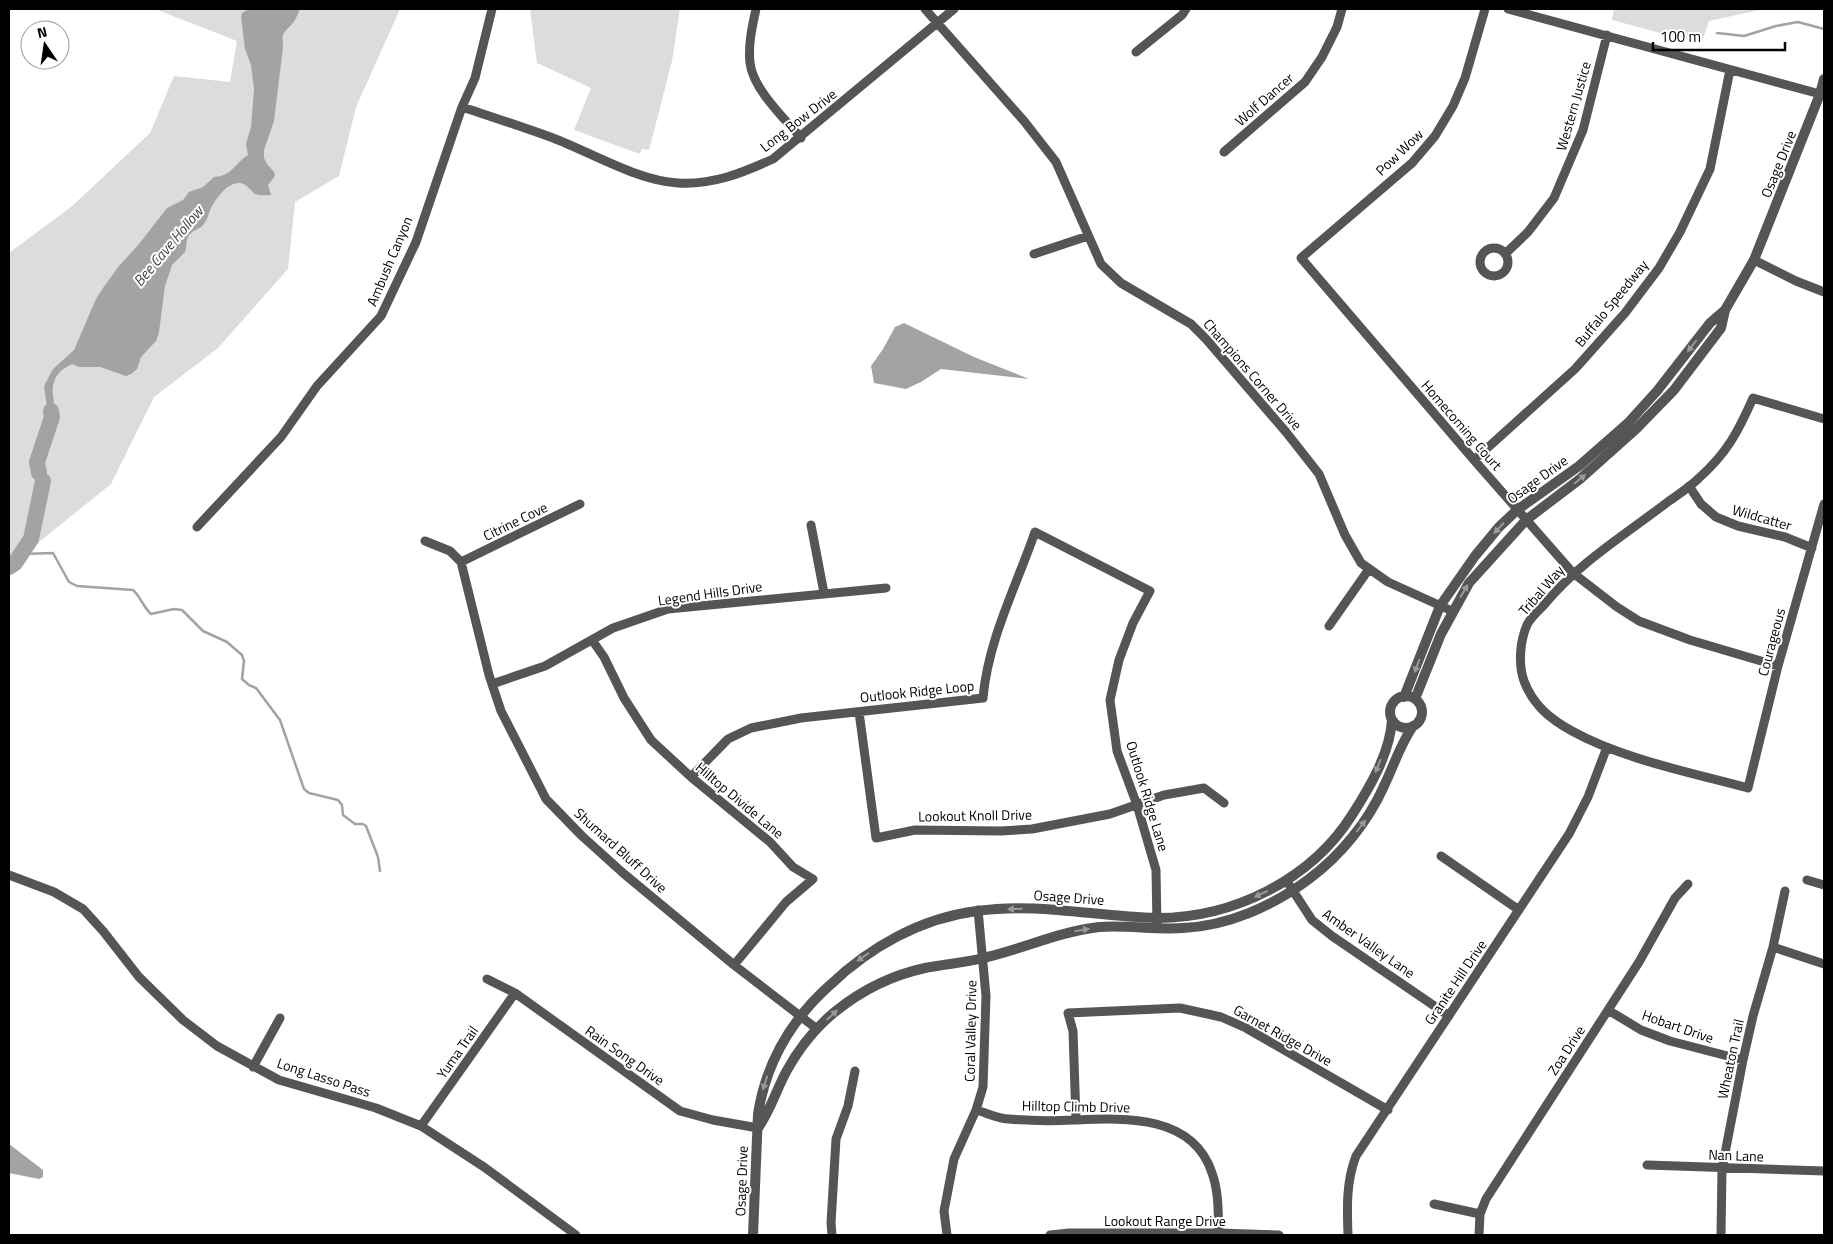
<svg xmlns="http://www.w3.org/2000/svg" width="1833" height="1244" viewBox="0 0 1833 1244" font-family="'Titillium Web',sans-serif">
  <rect width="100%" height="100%" fill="#fff"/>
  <path fill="#dcdcdc" d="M155,9H400L356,107L339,176L295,202L288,269L218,348L154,397L111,484L34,546L9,563V253L71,207L150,133L174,76L230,82L237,41Z
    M530,9H680L672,61L649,150L642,149L640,154L574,130L591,88L537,63Z
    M1614,9H1764L1709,21L1701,44L1612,20Z"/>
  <path fill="#a3a3a3" d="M249,9H300C298,13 296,20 292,24C283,34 282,31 283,47L274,121L264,150V158L267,164L274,172L275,176L268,185L271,195C266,195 260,196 255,194C250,190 247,184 240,183C227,182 216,199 211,208C208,214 208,220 203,225C199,230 191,230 188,237C186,241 187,247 185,252L172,265L165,286L159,332L156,341L141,357L137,369L131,374L126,376L100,367H79L72,364C52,373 50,387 55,407C55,411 57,414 56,418C54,424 50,427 46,431L48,415L44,386L53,369L74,350L96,299L103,288L119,266L139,244L167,208L183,200L189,192L203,187L214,177C231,177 236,162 248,155L246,144L251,127L254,89L251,65L245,49L241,17L242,13Z
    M904,323L974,357L1029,379L941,369L921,382L906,389L874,383L871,366L883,349L895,327Z
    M9,1144L43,1170V1177L39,1179L9,1173Z"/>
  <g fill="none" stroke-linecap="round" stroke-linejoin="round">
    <path stroke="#a3a3a3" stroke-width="2.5" d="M1717,33L1744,36L1776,26L1798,22L1824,29
      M21,554L53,553L69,582L77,586L133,590C141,597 143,607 151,614L174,609L182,610L203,631L227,642L242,655L244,661L242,679L249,685L256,688L280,720L304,789L309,793L338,800L342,805L343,815L355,824H363L366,826L378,857L380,871"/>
    <path stroke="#a3a3a3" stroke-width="16" d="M39,473L37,462L52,417L51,411
      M9,567L15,563L31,539L43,481"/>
    <path stroke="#555" stroke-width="9" d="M756,9C752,27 748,45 750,63C753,89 784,118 801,138
      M925,9L1024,121L1056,162L1101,264L1121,283L1191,324L1206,339L1286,432L1319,474L1345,535L1361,563L1388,582L1452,611
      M1485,9L1465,78L1453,106L1435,136L1412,163L1301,258L1474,460L1573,573L1617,607L1639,621L1690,640L1778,666
      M1508,9L1820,94
      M1136,52L1182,15L1186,9
      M462,107C492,117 523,127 553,138C590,152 638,181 678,183C713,185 742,173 773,159L954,9
      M1224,152L1305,82L1322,57L1337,27L1342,9
      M1480 262a14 14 0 1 1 28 0a14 14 0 1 1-28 0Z
      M1034,254L1088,236
      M1505,254L1528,232L1554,198L1583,130L1607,35
      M1754,260L1796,281L1824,292
      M1824,419L1753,398C1738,432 1727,453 1699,478C1690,487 1679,494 1669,501C1626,534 1578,563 1544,605C1538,611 1530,618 1527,625C1520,641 1518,664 1524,681C1533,705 1550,719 1572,731C1622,759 1693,773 1748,788L1778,666L1824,504
      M1474,460L1575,369L1625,313L1659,268L1680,232L1710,169L1730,70
      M1689,486L1701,504L1716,517L1738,526L1785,537L1812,548
      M811,525L824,593
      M197,527L281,437L317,386L381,316L416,242L462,107L475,78L492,9
      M425,541L450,551L461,562L489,675L501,711L546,799L582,836L623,873L734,965L817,1029
      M461,562L580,504
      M1329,626L1369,569
      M592,640L604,657L624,698L651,740L691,777L770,842L793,867L813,879L786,902L734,965
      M492,684L545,666L613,628L668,609L886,588
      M859,712L876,838L915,830L1001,831L1032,829L1110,814L1164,795L1204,788L1224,803
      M691,777L728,739L751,728L801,718L983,698C988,640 1016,587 1035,532L1150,591L1133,623L1119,660L1110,700L1117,751L1137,805L1156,870L1157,925
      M1441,856L1519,910
      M9,875L54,892L83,909L103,931L139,977L183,1020L217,1046L279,1080L376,1108L421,1126L484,1167L576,1235
      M1286,880L1312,920L1332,936L1449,1016
      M1807,880L1824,885
      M1773,947L1824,964
      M487,979L515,993L680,1111L713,1120L758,1128
      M1608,1010L1641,1030L1670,1041L1743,1060
      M253,1067L280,1018
      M976,1110C987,1113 999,1119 1009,1119C1031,1121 1053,1121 1074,1120C1124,1118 1193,1114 1212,1173C1219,1192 1218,1213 1219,1233
      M1076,1120L1073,1031L1068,1013L1180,1008L1221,1017L1246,1028L1388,1110
      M421,1126L515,993
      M1647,1165L1824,1171
      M1434,1204L1480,1214
      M832,1235L831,1223L836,1139L848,1106L855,1071
      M947,1235L944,1211L954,1159L976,1110L983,1087L986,996L978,910
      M1050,1235L1069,1233H1219L1279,1235
      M1348,1235C1347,1208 1346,1182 1356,1156L1569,834L1588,797L1607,747
      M1479,1235L1480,1214L1486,1199L1639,962L1675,898L1688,884
      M1721,1235L1722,1169L1743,1060L1753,1016L1773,947L1785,891"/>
    <path stroke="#555" stroke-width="10" d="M1390 712a16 16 0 1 1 32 0a16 16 0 1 1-32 0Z
      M1404,697L1440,606L1475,556L1499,527L1517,510L1579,466L1628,423L1657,391L1710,323L1725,310
      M1415,699L1441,634L1469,583L1526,520L1580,479L1636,429L1674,390L1721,328L1725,310L1754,260L1820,94L1824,79
      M758,1128C770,1111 776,1091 786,1072C798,1050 816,1027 836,1011C862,990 893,975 925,968C944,964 964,963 983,958C1023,949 1057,932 1099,927C1127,925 1155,930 1183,928C1228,926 1273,906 1309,879C1341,855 1368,822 1384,786C1394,765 1400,745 1413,726
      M753,1235L758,1114C766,1063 792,1019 830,985C870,947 921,918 977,911C1037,902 1097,917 1157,918C1233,918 1311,880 1352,815C1370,787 1390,753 1392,720"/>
  </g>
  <defs><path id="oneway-solid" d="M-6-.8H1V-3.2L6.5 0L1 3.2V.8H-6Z" transform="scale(1.25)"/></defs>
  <g fill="#999">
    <use href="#oneway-solid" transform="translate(1692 346) rotate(128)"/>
    <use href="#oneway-solid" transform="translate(1580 479) rotate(-39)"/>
    <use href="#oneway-solid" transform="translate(1499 528) rotate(133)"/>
    <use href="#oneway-solid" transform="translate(1464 591) rotate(-59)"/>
    <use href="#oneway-solid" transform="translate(1417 666) rotate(111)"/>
    <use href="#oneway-solid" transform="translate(1378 766) rotate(112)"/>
    <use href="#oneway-solid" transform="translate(1361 826) rotate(-53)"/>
    <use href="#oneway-solid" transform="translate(1261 894) rotate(155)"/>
    <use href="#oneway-solid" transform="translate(1015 909) rotate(178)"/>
    <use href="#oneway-solid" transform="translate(1082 930) rotate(-9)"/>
    <use href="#oneway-solid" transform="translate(863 957) rotate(146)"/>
    <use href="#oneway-solid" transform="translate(832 1015) rotate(-42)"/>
    <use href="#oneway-solid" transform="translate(765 1083) rotate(107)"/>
  </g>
  <g text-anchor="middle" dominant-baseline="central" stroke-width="4" stroke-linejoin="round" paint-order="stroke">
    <g font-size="14" fill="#000" stroke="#fff">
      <text transform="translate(1264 99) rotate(-41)">Wolf Dancer</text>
      <text transform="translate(1573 106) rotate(-74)">Western Justice</text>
      <text transform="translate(798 120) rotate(-38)">Long Bow Drive</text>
      <text transform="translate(1399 152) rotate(-44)">Pow Wow</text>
      <text transform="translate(1778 164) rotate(-68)">Osage Drive</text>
      <text transform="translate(389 261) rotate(-67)">Ambush Canyon</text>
      <text transform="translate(1611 303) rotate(-51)">Buffalo Speedway</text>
      <text transform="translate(1253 374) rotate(49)">Champions Corner Drive</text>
      <text transform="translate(1462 425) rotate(49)">Homecoming Court</text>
      <text transform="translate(1537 479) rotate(-36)">Osage Drive</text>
      <text transform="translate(1762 517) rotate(16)">Wildcatter</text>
      <text transform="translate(515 521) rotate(-26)">Citrine Cove</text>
      <text transform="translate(1541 590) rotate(-49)">Tribal Way</text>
      <text transform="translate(710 593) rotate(-8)">Legend Hills Drive</text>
      <text transform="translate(1771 642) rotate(-75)">Courageous</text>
      <text transform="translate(917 691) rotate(-6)">Outlook Ridge Loop</text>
      <text transform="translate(1148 796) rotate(73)">Outlook Ridge Lane</text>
      <text transform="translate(740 800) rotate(40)">Hilltop Divide Lane</text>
      <text transform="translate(975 815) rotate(-1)">Lookout Knoll Drive</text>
      <text transform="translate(621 850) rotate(42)">Shumard Bluff Drive</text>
      <text transform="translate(1069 897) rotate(4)">Osage Drive</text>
      <text transform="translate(1369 943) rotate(35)">Amber Valley Lane</text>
      <text transform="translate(1455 982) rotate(-56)">Granite Hill Drive</text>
      <text transform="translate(1678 1026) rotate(19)">Hobart Drive</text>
      <text transform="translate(970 1031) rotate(-89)">Coral Valley Drive</text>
      <text transform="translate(1283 1035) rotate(29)">Garnet Ridge Drive</text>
      <text transform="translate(1566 1050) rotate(-57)">Zoa Drive</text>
      <text transform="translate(457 1052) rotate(-55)">Yuma Trail</text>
      <text transform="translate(625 1055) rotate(35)">Rain Song Drive</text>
      <text transform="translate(1730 1059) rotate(-78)">Wheaton Trail</text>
      <text transform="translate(324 1077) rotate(18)">Long Lasso Pass</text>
      <text transform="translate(1076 1106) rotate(1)">Hilltop Climb Drive</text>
      <text transform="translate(1736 1155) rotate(2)">Nan Lane</text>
      <text transform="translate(741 1181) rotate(-88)">Osage Drive</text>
      <text x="1165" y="1220">Lookout Range Drive</text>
    </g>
    <g font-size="15" font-style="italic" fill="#444" stroke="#fff">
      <text transform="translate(168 246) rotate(-50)">Bee Cave Hollow</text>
    </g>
  </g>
  <rect width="1833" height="1244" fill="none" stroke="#000000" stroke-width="20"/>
  <g transform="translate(45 45) rotate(347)"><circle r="24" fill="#ffffff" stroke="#999999"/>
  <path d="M0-4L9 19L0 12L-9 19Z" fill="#000000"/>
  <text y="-8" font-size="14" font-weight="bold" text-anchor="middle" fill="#000000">N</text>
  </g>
  <path d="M1653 42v8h132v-8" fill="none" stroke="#000000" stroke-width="2.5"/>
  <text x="1660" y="42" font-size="15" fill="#000000" stroke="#ffffff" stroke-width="4" paint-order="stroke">100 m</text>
</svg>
